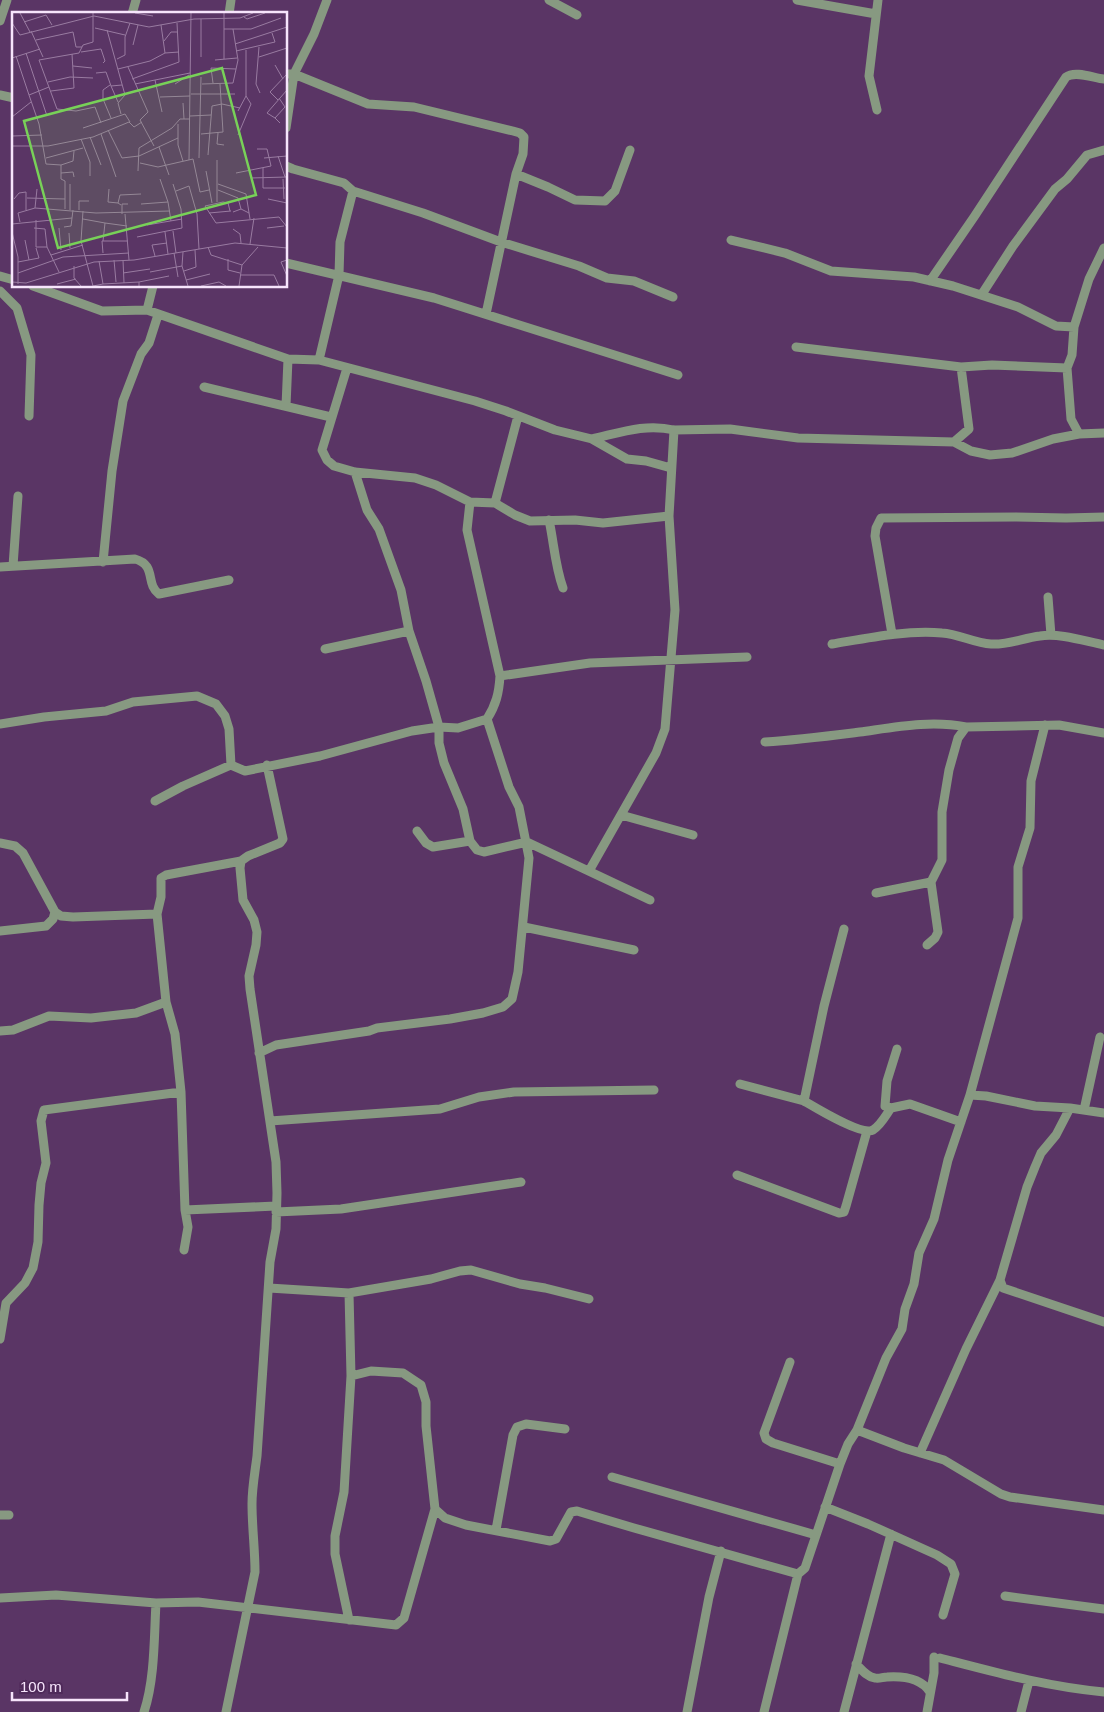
<svg xmlns="http://www.w3.org/2000/svg" width="1104" height="1712" viewBox="0 0 1104 1712" font-family="Arial,sans-serif">
  <rect width="100%" height="100%" fill="#5a3565"/>
  <g fill="none" stroke-linecap="round" stroke-linejoin="round">
    <path stroke="#879981" stroke-width="9" d="M549,0L577,15
      M797,0L876,14
      M132,14L136,0
      M229,14L231,0
      M0,21L7,0
      M286,74H294L368,104L414,107L513,131L520,133L524,137L523,154L516,174L486,314
      M0,95L14,98
      M877,110L869,76L878,0
      M286,128L294,74L314,34L327,0
      M286,166L293,169L344,183L353,191L423,213L501,242L579,266L607,278L634,281L673,297
      M516,174L548,187L575,200L605,201L615,191L630,150
      M731,240L785,253L831,271L914,277L953,286L1018,307L1056,326L1074,327
      M1104,248L1089,279L1074,327L1072,355L1067,368L1071,419L1079,434L1104,433
      M286,263L434,298L678,375
      M0,276L14,280
      M930,281L974,217L1066,77C1075,70 1094,78 1104,79
      M33,286L102,311L147,310L288,359L319,360L475,401L506,411L555,430L592,439L627,459L646,461L671,468
      M0,291L17,308L31,355L29,416
      M982,294L1013,246L1055,189L1067,179L1087,155L1104,150
      M147,310L153,286
      M796,347L961,367L992,365L1067,368
      M319,360L339,275L340,242L353,191
      M347,368L322,450L327,460L334,466L355,472L415,478L436,485L470,502L495,503L515,515L530,521L575,520L603,523L669,516
      M204,387L331,417
      M286,406L288,359
      M592,439C619,433 645,423 674,430
      M954,442L971,451L990,455L1012,453L1053,439L1079,434
      M355,472L367,510L379,529L401,590L409,631L426,681L439,727V743L444,763L463,809L470,841L477,850L484,852L527,842L650,900
      M495,503L518,416
      M549,520C554,543 555,566 563,588
      M103,562L112,471L123,401L141,354L149,343L158,315
      M13,566L18,496
      M0,567L135,559C157,565 145,584 159,594L229,580
      M1048,597L1051,635
      M892,634L875,536L876,528L881,518L1016,517L1066,518L1104,517
      M832,644C868,638 905,630 942,633C959,634 974,643 991,644C1009,645 1023,638 1040,636C1060,633 1084,641 1104,645
      M325,649L409,631
      M500,676L590,663L747,657
      M0,724L44,717L106,711L133,702L197,696L216,704L225,716L229,729L231,765L245,771L320,756L412,731L439,727L458,728L487,719C496,705 499,693 500,676L467,530L470,502
      M765,742C797,740 828,736 860,732C896,727 931,720 966,727
      M155,801L183,786L231,765
      M621,815L693,835
      M417,831L426,843L433,847L470,841
      M0,843L15,846L23,853L55,912L61,916L73,917L157,914
      M589,871L656,753L665,729L675,610L669,516L674,430L730,429L798,438L954,442L969,429L961,367
      M876,893L931,882
      M524,927L634,950
      M844,929L824,1006L804,1101C816,1108 862,1136 873,1130C881,1125 886,1115 891,1108
      M0,931L46,926L53,919L55,912
      M927,945L935,938L938,932L931,882L942,860V812L949,770L958,738L966,727L1059,725L1104,733
      M0,1031L13,1030L49,1016L91,1018L136,1013L166,1002
      M897,1049L887,1081L885,1106L891,1108L910,1104L961,1122
      M259,1053L276,1045L369,1031L377,1028L450,1019L483,1013L503,1007L512,999L518,972L529,858L519,807L509,787L487,719
      M740,1084L804,1101
      M970,1095L986,1096L1035,1106L1070,1108L1104,1113
      M1070,1108L1056,1135L1041,1153L1035,1167L1027,1187L1000,1280L1003,1288L1104,1322
      M1084,1110L1100,1037
      M270,1121L440,1109L479,1097L514,1092L654,1090
      M737,1175L839,1213L844,1212L846,1206L867,1131
      M185,1210L276,1206
      M276,1212L341,1209L521,1182
      M184,1250L188,1227L185,1210L181,1092L175,1034L166,1002L157,914L161,897V878L166,875L241,861
      M269,1288L349,1293L431,1279L460,1271L471,1270L520,1284L545,1288L589,1299
      M349,1293L351,1376L344,1492L335,1536V1554L349,1620
      M0,1339L6,1303L25,1283L33,1268L38,1242L39,1205L41,1183L46,1163L41,1121L44,1110L181,1092
      M790,1362L764,1433L766,1439L773,1443L840,1464
      M857,1430L904,1448L944,1460L1001,1494L1010,1497L1104,1510
      M920,1453L966,1349L1000,1280
      M612,1477L816,1535
      M825,1507L868,1524L937,1555L951,1564L955,1574L943,1615
      M435,1509L445,1518L466,1525L550,1541L556,1539L571,1512L577,1511L634,1528L798,1574
      M0,1515H9
      M496,1530L513,1435L517,1427L526,1424L565,1429
      M1005,1596L1104,1609
      M0,1598L56,1595L156,1603L198,1602L396,1625L404,1618L435,1509L426,1426V1402L421,1385L403,1373L371,1371L351,1376
      M940,1658C994,1672 1048,1687 1104,1692
      M856,1664C861,1669 867,1677 875,1678C879,1679 883,1677 887,1677C903,1676 921,1678 930,1692
      M144,1712C155,1679 154,1637 156,1603
      M226,1712L255,1572C255,1549 252,1527 252,1504C252,1488 255,1472 257,1456L270,1262L276,1229L277,1193L276,1162L250,989L249,976L256,945L257,932L254,920L243,900L240,868L241,861L248,856L280,843L283,839L267,765
      M687,1712L709,1597L721,1551
      M764,1712L798,1574L805,1568L840,1464L848,1444L857,1430L886,1358L902,1329L905,1309L914,1284L919,1253L934,1219L948,1160L970,1095L1018,918V867L1030,828L1031,781L1045,725
      M844,1712L891,1534
      M927,1712L934,1673V1657
      M1021,1712L1029,1681"/>
  </g>
  <g transform="translate(12 12)">
    <rect width="275" height="275" fill="#5a3565"/>
    <path fill="none" stroke="#997ba1" stroke-width="1" d="M8,1L18,20M81,1V30L71,33L67,41L27,48L45,97L64,99L83,95L89,111M123,1L141,4M232,5L235,7L253,1M12,10L34,3L40,13M0,11L8,23L82,4L137,15L182,7L228,6L241,1M149,13L153,41M83,16L113,23M212,17V47M221,17H239L269,6M95,18L113,83L106,91L109,102M19,19L31,45M24,28L61,20L64,35H70M152,29L159,20H165M223,32L275,15M121,33L126,13M247,35L244,72L248,81M224,39L263,30L260,21M69,40L89,37L93,49L91,51M14,41L35,104M4,44L17,83M189,45V7M247,45L275,36M0,46L28,37M105,47L113,43V25L118,11M203,48L225,46M263,53L271,67M61,54L80,56M116,55L136,100L128,108L142,134M106,57L138,49L153,41L167,40M84,61L94,60L99,74L110,73M120,67L167,50L165,11M143,68L150,100M36,70L58,65L81,66M201,71L199,56L224,57M123,72L178,61M163,72L177,63M190,72L221,71L226,48L221,17H212V1M98,73L91,78V87L99,106M99,74L106,90M37,75L17,83L27,112L34,152L49,153L61,149L62,139M39,79L62,76L60,42M179,82H223M148,85L178,84M267,86L273,95L263,106L268,111M266,88L258,80L275,62M171,91L172,107M226,99L234,84V38M178,104L199,103M0,105L19,90M263,106L255,101L275,78M166,112V133L171,149M71,116L113,102L118,110M96,118L110,146L127,144L166,126M206,121L205,132L212,133M89,122L104,165M189,122L211,120L208,72M226,123L239,92L234,84M0,124L30,123M78,125L89,153M69,127L78,150V164M0,134H36L81,125L117,110L122,115L130,110M147,135L157,163M196,143L200,94L210,92L228,96M266,144L273,165M34,146L71,136M187,146L189,65M252,146L275,144M177,148L179,1M205,148V190M128,151L146,155L181,147L188,180L197,178M49,153V167L53,169V197M251,156V176H273M126,159L127,136L160,116L168,107H178M194,159L200,191M49,161L61,160L62,165M224,161L259,154L255,137H245M239,166L275,165M148,167L156,190M271,167L272,187M206,172L234,182L238,207M97,177L96,190L106,191M206,178L226,186L229,197M164,179L177,174L185,202L187,237M15,186L53,187M2,187L7,181L14,180V198M256,187L275,191M129,192L156,190L159,209M109,193L106,191L108,183L129,182M23,196L84,201L158,199M58,198V172M67,198V189H77M71,199L69,229L81,274L91,272L87,249M218,199L216,191L211,190L193,194L204,211L267,205L275,215M221,200L229,197L237,201M197,201L219,199M110,202V192H116M113,202L117,248M71,207L93,211M24,208V235H35M8,210L6,201L23,196L25,177M0,212L60,206M135,213L170,207M52,215L59,214L61,198M22,216L33,217L35,235L47,260M47,216L49,238M255,216L272,214M221,217L228,222L229,231M161,219L164,241M0,220L6,245V272M153,220L156,242M57,221L58,236M125,225L170,216L169,197L161,172M13,228L17,248M91,229L93,211L115,214M238,232L242,206M196,235L199,243L230,253M171,240L170,254L176,274M91,241L90,229H116M162,241L166,265M39,243L71,233M143,244L140,233L155,231M216,247V258L228,261M102,248L104,270M111,248L112,271M275,248L269,250L275,264M6,250L27,246L24,236M62,254V266L69,274M172,259L184,255L183,238M138,260L170,254M6,261L51,245L117,241M111,261L138,257M228,263H262L267,274M174,268L198,262M0,270L14,271L82,250L122,248L223,231L275,236M45,272L64,267M91,272L127,270M127,274V270L157,264M189,274L207,270L214,274M227,274L230,253L246,235"/>
    <path fill="#78d158" fill-opacity="0.15" stroke="#78d158" stroke-width="2.5" d="M210,56L244,183L46,236L12,109Z"/>
    <rect width="275" height="275" fill="none" stroke="#f7e5fc" stroke-width="2.5"/>
  </g>
  <path d="M12 1692v8h115v-8" fill="none" stroke="#f7e5fc" stroke-width="2.5"/>
  <text x="20" y="1692" font-size="15" fill="#f7e5fc" stroke="#4f2a5a" stroke-width="4" paint-order="stroke">100 m</text>
</svg>
